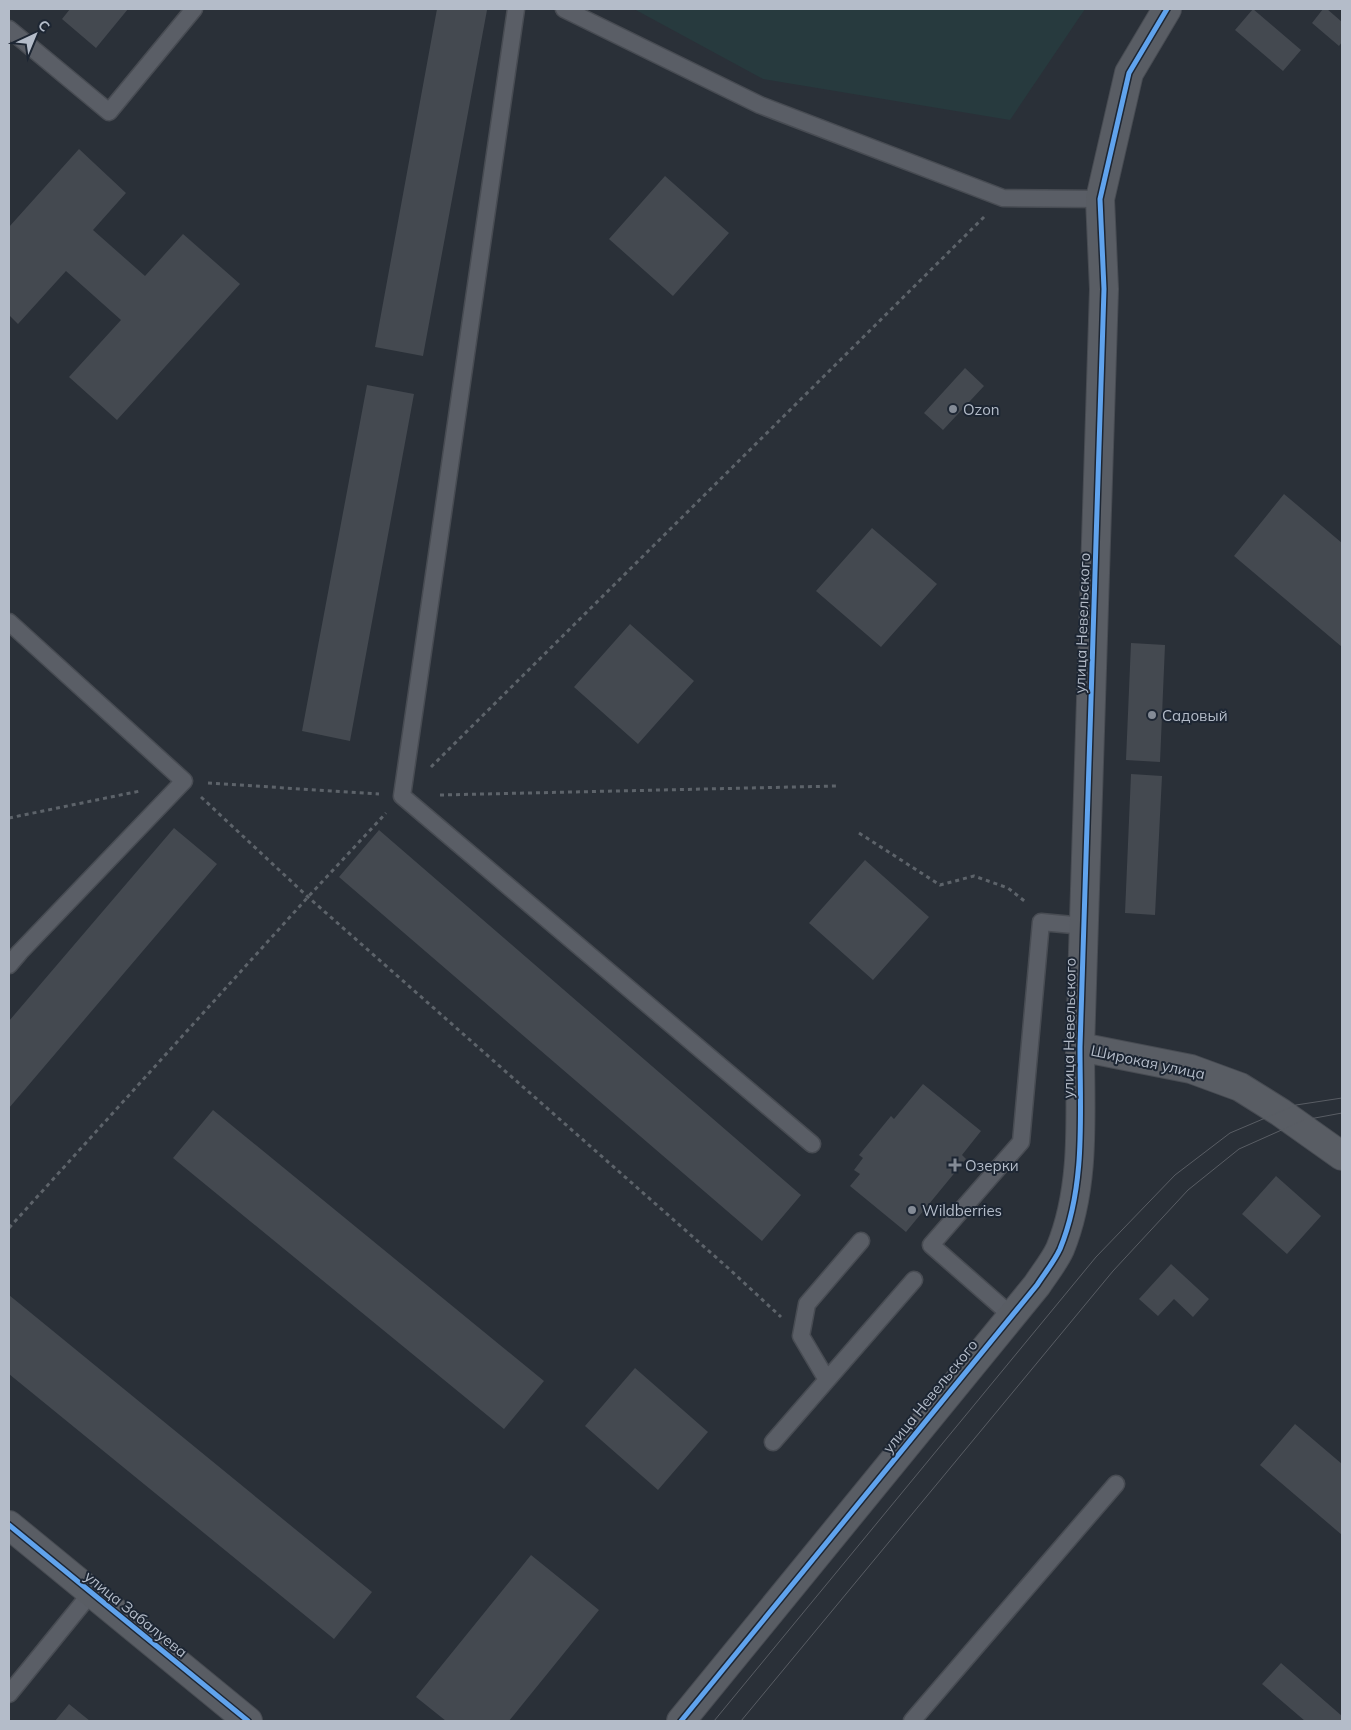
<svg xmlns="http://www.w3.org/2000/svg" width="1351" height="1730" viewBox="0 0 1351 1730" font-family="Mulish,sans-serif">
  <rect width="100%" height="100%" fill="#2a3038"/>
  <path fill="#273a3e" d="M634,9H1085L1010,120L763,79Z"/>
  <path fill="#444950" d="M70,9H128L96,48L62,19Z
    M437,9L487,10L423,356L375,347Z
    M1253,9L1301,50L1283,71L1235,30Z
    M1323,9H1327L1342,22V42L1339,46L1312,23Z
    M79,149L126,193L93,230L145,276L183,234L240,284L117,420L69,377L121,320L66,271L18,324L9,315V227Z
    M665,176L729,233L673,296L609,239Z
    M965,368L984,386L943,430L924,413Z
    M367,385L414,394L350,741L302,731Z
    M1284,494L1342,543V647L1234,556Z
    M872,528L937,584L881,647L816,591Z
    M630,624L694,681L638,744L574,687Z
    M1131,643L1165,645L1160,762L1126,760Z
    M1131,774L1162,776L1155,915L1125,913Z
    M174,828L217,864L9,1108V1021Z
    M379,830L801,1195L762,1241L339,877Z
    M865,860L929,917L873,980L809,923Z
    M923,1084L981,1131L962,1155L966,1159L906,1232L850,1186L860,1174L854,1170L863,1158L859,1155L891,1116L894,1119Z
    M213,1110L544,1381L504,1429L173,1158Z
    M1276,1176L1321,1216L1287,1254L1242,1214Z
    M1171,1264L1209,1299L1193,1317L1174,1299L1158,1316L1139,1299Z
    M9,1295L372,1592L334,1639L9,1374Z
    M635,1368L708,1432L658,1490L585,1426Z
    M1295,1424L1342,1464V1535L1260,1465Z
    M531,1555L599,1610L509,1721H446L416,1697Z
    M1281,1663L1342,1716V1721H1305L1262,1684Z
    M69,1704L90,1721H55Z"/>
  <g fill="none" stroke-linecap="round" stroke-linejoin="round">
    <g stroke="#484c53" stroke-width="19">
      <path id="lane" d="M516,9L402,796L812,1144
        M564,9L760,105L1003,198L1100,199
        M9,29L109,112L194,9
        M9,622L184,781L20,952L9,965
        M1012,1316L931,1245L1021,1142L1041,922L1084,926
        M827,1380L801,1336L807,1304L861,1241
        M773,1442L914,1280
        M9,1694L91,1593
        M912,1721L1116,1484"/>
    </g>
    <g stroke="#484c53" stroke-width="30">
      <path id="secondary" d="M1080,1047L1191,1069L1240,1087L1280,1112L1342,1156
        M9,1525L248,1721
        M681,1721L1037,1285C1044,1274 1054,1262 1060,1249C1086,1186 1080,1114 1080,1047L1104,289L1100,199L1129,73L1167,9"/>
    </g>
    <path stroke="#5d636a" stroke-width="3" stroke-dasharray="4 4" stroke-linecap="butt" d="M431,767L985,216
      M208,783L379,794
      M440,795L837,786
      M201,797L308,897L727,1267L781,1317
      M9,818L140,791
      M859,833L940,885L974,876L1008,888L1027,903
      M9,1228L308,897L386,813"/>
    <use href="#lane" stroke="#5a5e66" stroke-width="16"/>
    <use href="#secondary" stroke="#595d64" stroke-width="28"/>
    <path stroke="#595d64" stroke-width="1" d="M714,1721L1096,1257L1175,1175L1230,1133L1296,1105L1342,1098
      M741,1721L1113,1271L1188,1190L1239,1149L1304,1120L1342,1113"/>
    <g stroke="#1d2633" stroke-width="8">
      <path id="cycleway" d="M9,1525L248,1721
        M681,1721L1037,1285C1044,1274 1054,1262 1060,1249C1086,1186 1080,1114 1080,1047L1104,289L1100,199L1129,73L1167,9"/>
    </g>
    <use href="#cycleway" stroke="#60a3ed" stroke-width="5"/>
  </g>
  <g fill="#848b96" stroke="#1d2633" stroke-width="2">
    <circle cx="953" cy="409" r="5"/>
    <circle cx="1152" cy="715" r="5"/>
    <path d="M952.5 1157.5h5v5h5v5h-5v5h-5v-5h-5v-5h5z"/>
    <circle cx="912" cy="1210" r="5"/>
  </g>
  <g text-anchor="middle" dominant-baseline="central" stroke-width="4" stroke-linejoin="round" paint-order="stroke">
    <g font-size="15" fill="#b4bcc9" stroke="#1d2633" text-anchor="start">
      <text x="963" y="409">Ozon</text>
      <text x="1162" y="715">Садовый</text>
      <text x="965" y="1165">Озерки</text>
      <text x="922" y="1210">Wildberries</text>
    </g>
    <g font-size="15" fill="#b4bcc9" stroke="#1d2633">
      <text transform="translate(1082 623) rotate(-88)">улица Невельского</text>
      <text transform="translate(1069 1028) rotate(-89)">улица Невельского</text>
      <text transform="translate(1148 1062) rotate(12)">Широкая улица</text>
      <text transform="translate(930 1396) rotate(-51)">улица Невельского</text>
      <text transform="translate(136 1614) rotate(39)">улица Забалуева</text>
    </g>
  </g>
  <rect width="1351" height="1730" fill="none" stroke="#b4bcc9" stroke-width="20"/>
  <g transform="translate(35 35) rotate(44)" stroke="#1d2633" stroke-width="4" paint-order="stroke">
  <path d="M0-4L9 19L0 12L-9 19Z" fill="#b4bcc9"/>
  <text y="-8" font-size="14" font-weight="bold" text-anchor="middle" fill="#b4bcc9">С</text>
  </g>
</svg>
